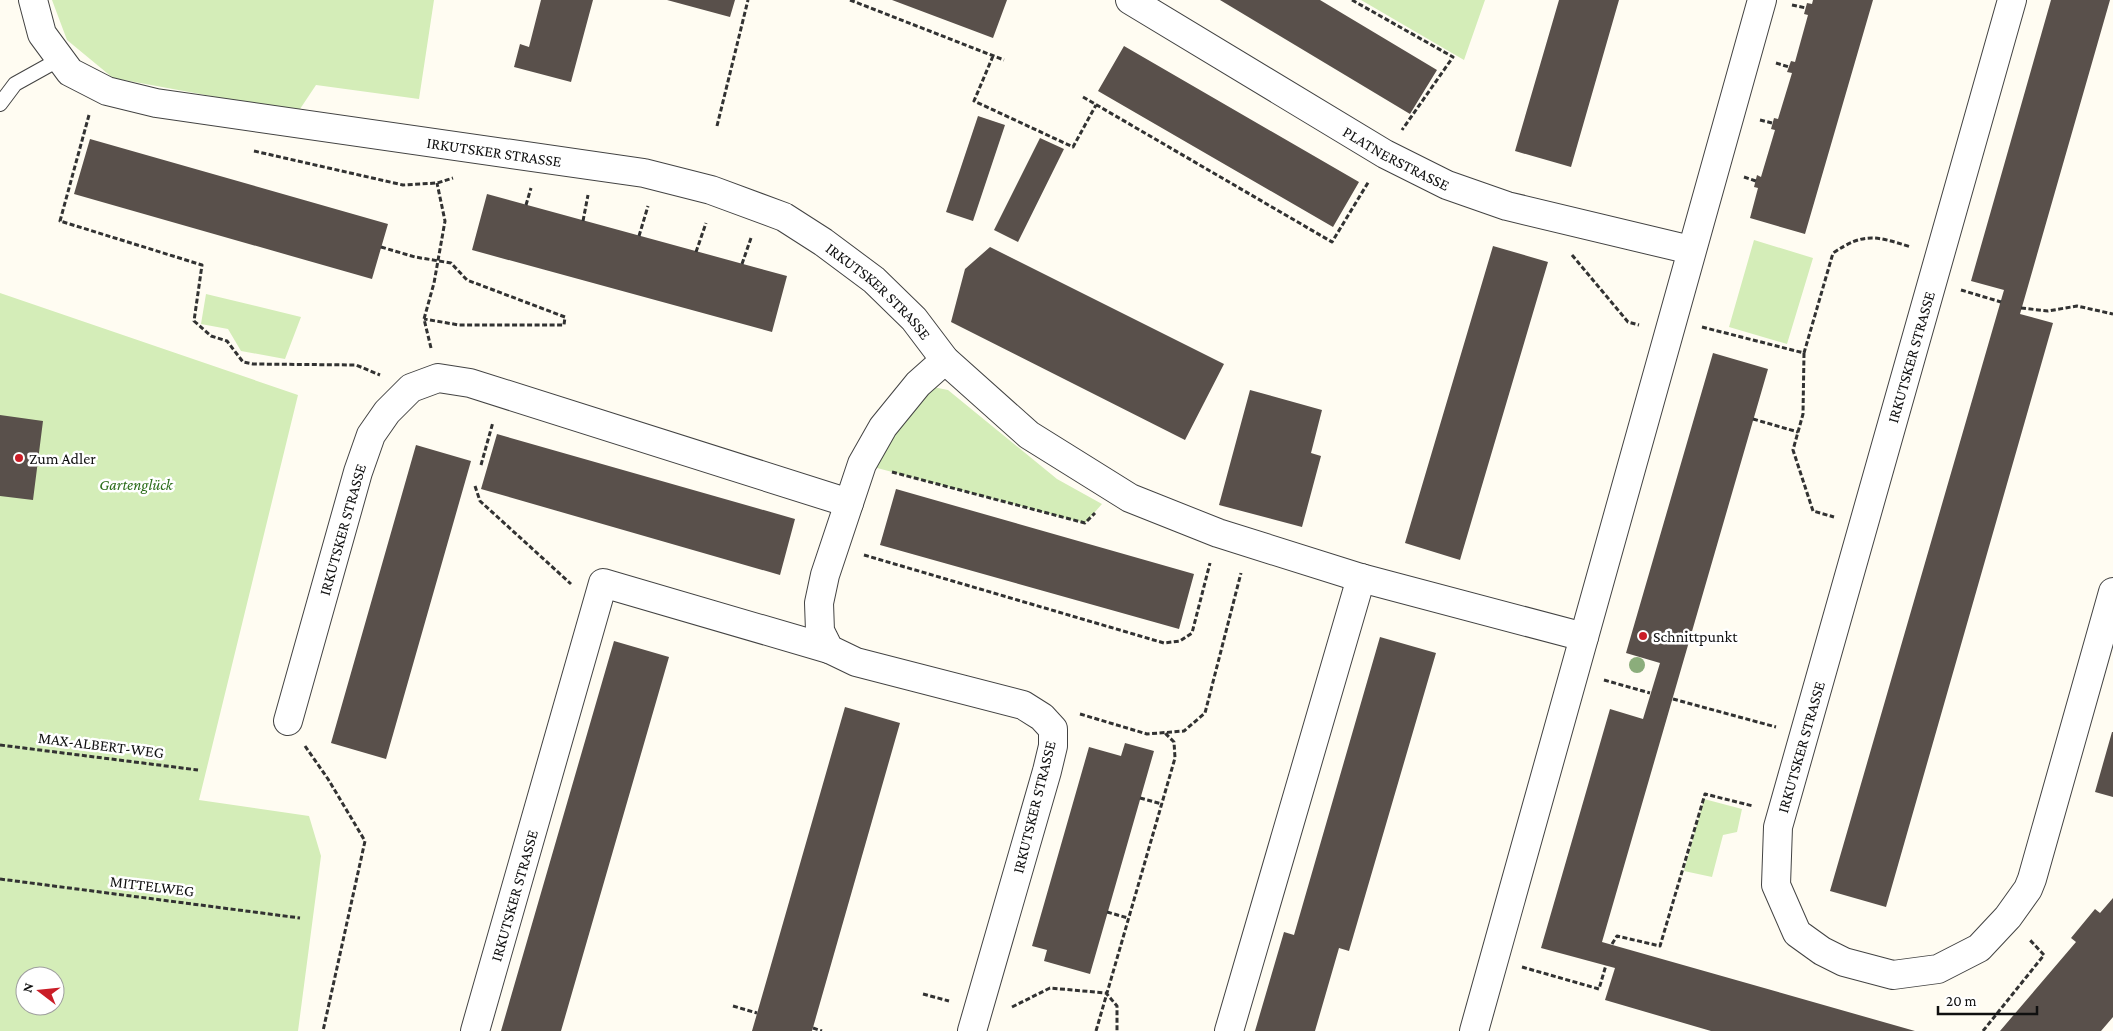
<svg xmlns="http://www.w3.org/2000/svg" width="2113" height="1031" viewBox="0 0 2113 1031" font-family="'Crimson Pro',serif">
  <rect width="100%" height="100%" fill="#fffcf2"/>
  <path fill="#d4edb8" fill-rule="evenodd" d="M52,0H434L419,99L316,85L298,112L113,78L67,40Z
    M1361,0H1485L1464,60Z
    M1754,240L1813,258L1787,344L1729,327Z
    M0,293L298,395L199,800L309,816L321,856L298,1031H0ZM25,976H55V1006H25Z
    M206,294L301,317L285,359L241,351L228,329L201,324Z
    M918,384L948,390L1057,479L1102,504L1085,523L862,464Z
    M1704,799L1742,809L1737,832L1723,835L1712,877L1684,871Z"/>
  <path fill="#59504b" d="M541,0H593L571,82L514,67L520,44L529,47Z
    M667,0H735L730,17Z
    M892,0H1007L993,38Z
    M1220,0H1320L1437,70L1410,114Z
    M1559,0H1619L1571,167L1515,151Z
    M1813,0H1873L1805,234L1750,218L1758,188L1754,187L1757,175L1761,177L1775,130L1771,129L1774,118L1778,119L1792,73L1787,72L1791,61L1795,62L1808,15L1804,14L1807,3L1812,4Z
    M2051,0H2110L2020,314L2053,323L1886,907L1830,891L2004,290L1971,281Z
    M1124,46L1359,182L1333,227L1098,91Z
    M978,116L1005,125L973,221L946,212Z
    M1040,138L1064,149L1018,242L994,230Z
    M90,139L388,224L372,279L74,194Z
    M487,194L787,276L772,332L472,250Z
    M1493,246L1548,262L1460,560L1405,543Z
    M990,247L1224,364L1185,440L951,322L965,269Z
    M1713,353L1768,369L1602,942L1915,1031H1711L1605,1000L1615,968L1541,948L1610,709L1643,719L1660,663L1626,653Z
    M1250,390L1322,410L1311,453L1321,456L1302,527L1219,505Z
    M0,415L43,421L33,500L0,496Z
    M497,434L795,519L780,575L481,489Z
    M416,445L471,461L386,759L331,743Z
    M896,489L1194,574L1179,629L880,545Z
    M1380,637L1436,653L1349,951L1339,948L1315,1031H1255L1284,932L1294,935Z
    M614,641L669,657L561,1031H501Z
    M845,707L900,723L812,1031H752Z
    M2112,732H2113V797L2095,792Z
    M1125,743L1154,751L1090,974L1044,961L1047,950L1032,946L1089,747L1121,756Z
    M2113,898V1017L2101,1031H2000L2076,942L2071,938L2095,909L2100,913Z"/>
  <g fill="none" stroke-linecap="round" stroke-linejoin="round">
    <g stroke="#434343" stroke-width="16">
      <path id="service" d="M0,104L15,84L60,59"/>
    </g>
    <g stroke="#434343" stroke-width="30">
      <g id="minor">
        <path id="s1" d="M33,0L42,34L70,72L107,91L156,103L644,173L711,190L784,217L823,242L874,280L914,319L945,360L1029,435L1130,498L1218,533L1361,578L1584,637"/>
        <path id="s2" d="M1130,0L1385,154L1447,185L1507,206L1691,250"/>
        <path d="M2012,0L1778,827L1776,885L1797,933L1822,951L1844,962L1893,975L1938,969L1979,948L2008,917L2028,889L2032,879L2113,592"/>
        <path d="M945,360L918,384L883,427L862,464L825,575L819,603L820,631L829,649L856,662L1023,705L1042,717L1053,729V746L1047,771L972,1031"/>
        <path id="s3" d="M288,721L358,472L371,435L387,412L411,388L438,378L470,383L849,503"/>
        <path id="s4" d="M475,1031L603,583L829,649"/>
        <path d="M1229,1031L1361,578"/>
        <path d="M1474,1031L1762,0"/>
      </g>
    </g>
    <path stroke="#323232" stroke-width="3" stroke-dasharray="5 2.5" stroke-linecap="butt" d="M850,0L1004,60
      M1352,0L1453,57L1402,130
      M1792,5L1806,8
      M993,56L974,101L1073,147L1096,105
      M1776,63L1789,67
      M1083,97L1332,242L1369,181
      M89,115L60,221L202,265L194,321L211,336L227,341L243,362L253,364L356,365L380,375
      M1760,120L1772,123
      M717,126L748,0
      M254,151L403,185L437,183L453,178
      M1744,177L1756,181
      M526,205L531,188
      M583,221L588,195
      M639,236L648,206
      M381,247L415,257L451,263L467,280L565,317L564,325H459L424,319
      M696,252L706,223
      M1572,255L1628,322L1639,325
      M742,264L751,238
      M1961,290L2001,302
      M2021,308L2048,311L2077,306L2113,314
      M1702,327L1804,353L1833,253C1864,232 1876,236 1911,247
      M431,348L424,319L434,283L445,221L437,183
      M1804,353L1803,414L1793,450L1813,511L1834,517
      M1753,419L1798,432
      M481,465L493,422
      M892,472L1085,523L1095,513
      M475,486L480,501L571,584
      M864,555L1164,643L1180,641L1192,633L1210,563
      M1604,680L1650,693
      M1673,699L1776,727
      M1080,714L1147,734L1184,731L1205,713L1241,573
      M0,745L198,770
      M305,746L328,779L365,841L323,1031
      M1140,798L1162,804
      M0,879L300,918
      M1107,912L1128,918
      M1612,944L1617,936L1660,946L1705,794L1753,806
      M1522,967L1599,989L1606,965
      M923,994L949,1001
      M733,1006L757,1013
      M1012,1007L1050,988L1106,993L1117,1006V1031
      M813,1028L822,1031
      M1096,1031L1175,758L1174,742L1164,732
      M1983,1031L2044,955L2029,939"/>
    <use href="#service" stroke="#fff" stroke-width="14"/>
    <use href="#minor" stroke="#fff" stroke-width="28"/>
  </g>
  <circle fill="#8bad7b" cx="1637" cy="665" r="8"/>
  <g fill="#ca1d27" stroke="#fff" stroke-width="2">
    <circle cx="19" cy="458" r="5"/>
    <circle cx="1643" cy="636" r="5"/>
  </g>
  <g text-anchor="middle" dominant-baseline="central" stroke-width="5" stroke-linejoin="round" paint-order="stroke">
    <g font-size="16" fill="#101010" stroke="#fff">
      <text stroke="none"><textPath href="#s1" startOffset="516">IRKUTSKER STRASSE</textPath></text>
      <text stroke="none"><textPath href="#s2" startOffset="310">PLATNERSTRASSE</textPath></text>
      <text stroke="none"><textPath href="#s1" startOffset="935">IRKUTSKER STRASSE</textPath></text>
      <text transform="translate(1911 357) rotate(-74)">IRKUTSKER STRASSE</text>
      <text stroke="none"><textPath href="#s3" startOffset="199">IRKUTSKER STRASSE</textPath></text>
      <text transform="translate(101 745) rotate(7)">MAX-ALBERT-WEG</text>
      <text transform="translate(1801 747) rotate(-74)">IRKUTSKER STRASSE</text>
      <text transform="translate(1034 807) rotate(-76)">IRKUTSKER STRASSE</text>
      <text transform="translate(152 886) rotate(7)">MITTELWEG</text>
      <text stroke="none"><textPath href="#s4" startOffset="141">IRKUTSKER STRASSE</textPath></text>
    </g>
    <g font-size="16" fill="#101010" stroke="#fff" text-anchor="start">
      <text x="29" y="458">Zum Adler</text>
      <text x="1653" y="636">Schnittpunkt</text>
    </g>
    <g font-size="16" font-style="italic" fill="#2c6d1a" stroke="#fff">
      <text x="136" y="484">Gartenglück</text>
    </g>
  </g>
  <g transform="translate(40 991) rotate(286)"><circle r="24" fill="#ffffff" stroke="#9f9f9f"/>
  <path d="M0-4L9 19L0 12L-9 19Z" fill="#ca1d27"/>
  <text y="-8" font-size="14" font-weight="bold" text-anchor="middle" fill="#101010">N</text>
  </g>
  <path d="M1938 1006v8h99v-8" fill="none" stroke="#101010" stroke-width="2.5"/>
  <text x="1946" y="1006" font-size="15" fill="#101010" stroke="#ffffff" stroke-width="4" paint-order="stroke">20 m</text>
</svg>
